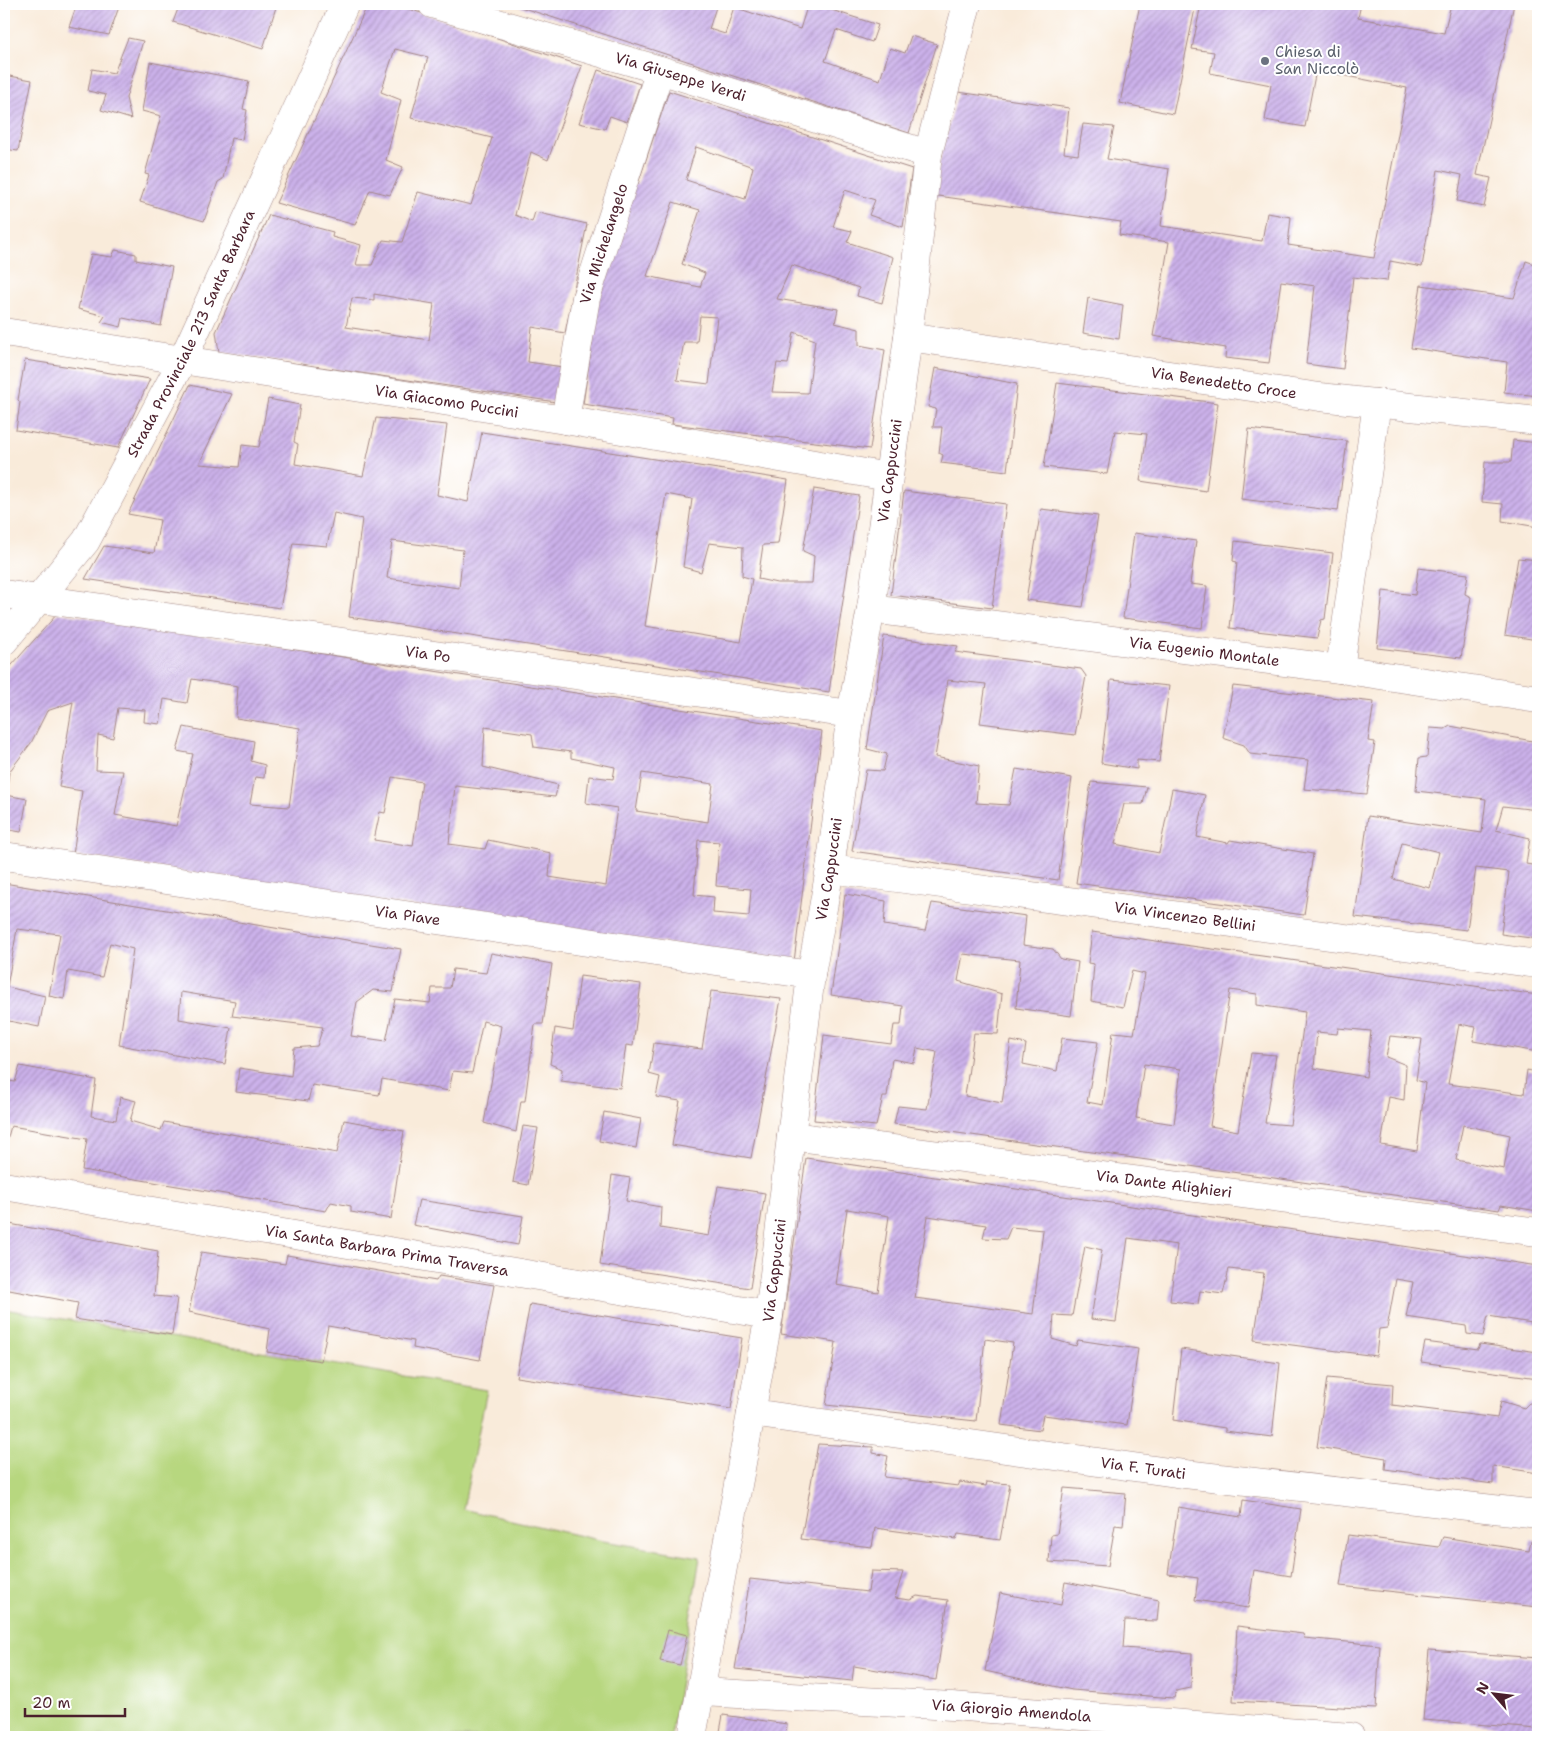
<svg xmlns="http://www.w3.org/2000/svg" width="1542" height="1741" viewBox="0 0 1542 1741" font-family="'Shantell Sans',sans-serif">
  <defs>
    <pattern id="building-hatch" width="6" height="6" patternUnits="userSpaceOnUse" patternTransform="scale(1.25)"><rect width="6" height="6" fill="#ccb2eb"/><path d="M-1 1l2-2M0 6l6-6M5 7l2-2" fill="none" stroke="#a890bf"/></pattern>
  </defs>
  <rect width="100%" height="100%" fill="#fff"/>
  <filter id="ink" filterUnits="userSpaceOnUse"><feTurbulence type="fractalNoise" baseFrequency=".02" numOctaves="2"/><feDisplacementMap in="SourceGraphic" scale="10" xChannelSelector="R" yChannelSelector="G"/><feConvolveMatrix kernelMatrix="1 2 1 2 8 2 1 2 1" color-interpolation-filters="sRGB"/></filter>
  <filter id="wash" filterUnits="userSpaceOnUse"><feTurbulence type="fractalNoise" baseFrequency=".0096" numOctaves="4" result="noise"/><feDisplacementMap in="SourceGraphic" scale="20" xChannelSelector="R" yChannelSelector="G"/><feGaussianBlur stdDeviation="1.12" result="paint"/><feColorMatrix in="noise" values="0 0 0 0 0 0 0 0 0 0 0 0 0 0 0 0 0 1.4 0 .05"/><feComposite in="paint" operator="in"/></filter>
  <g filter="url(#wash)">
    <rect width="100%" height="100%" fill="#f9ebda"/>
    <path fill="#b7d77f" stroke="#807b55" d="M4,1309L487,1390L463,1509L603,1541L700,1557L671,1737H4Z"/>
    <g id="blocks">
      <path fill="url(#building-hatch)" fill-rule="evenodd" d="M77,4H120L109,35L69,27Z
        M164,4H277L263,49L173,22L178,9Z
        M368,4H394L582,66L548,160L531,152L515,215L532,222L535,212L587,224L565,333L532,327L528,362L563,367L556,402L219,352L216,332L269,215L333,232L332,237L361,245L356,265H372L383,240L402,242L418,192L471,205L492,138L411,118L428,57L395,49L381,92L401,100L386,160L403,167L390,195L370,190L355,225L276,203ZM374,294L434,304L429,340L346,327L352,298L374,300Z
        M511,4H717L709,29L725,34L734,7L800,29L808,4H813L878,25L872,42L836,30L825,61L880,80L890,48L905,53L911,36L937,44L909,133Z
        M1140,4H1196L1173,114L1120,103Z
        M1201,4H1361L1358,18L1444,33L1451,4H1514L1477,175L1491,178L1484,207L1457,201L1462,175L1438,170L1422,267L1390,261L1387,281L1353,277L1343,369L1306,364L1315,286L1281,281L1269,363L1225,358L1226,348L1153,336L1169,242L1119,235L1121,222L931,195L958,92L1069,108L1064,153L1078,155L1083,124L1114,127L1107,159L1169,169L1161,226L1262,241L1267,213L1291,217L1288,245L1374,258L1407,88L1316,70L1305,127L1265,120L1271,85L1210,73L1214,52L1192,49Z
        M128,38L143,41L126,98L131,119L101,110L106,95L88,91L92,69L114,73Z
        M150,62L249,81L243,109L247,110L242,140L231,138L223,179L218,182L204,221L140,202L149,175L145,174L161,116L142,111Z
        M598,70L640,84L627,122L610,116L605,129L579,123Z
        M4,75L32,80L18,151L4,149Z
        M669,91L912,169L903,227L869,215L875,200L845,190L833,227L852,231L847,242L893,257L882,303L857,296L859,288L792,265L777,299L838,309L835,323L859,329V345L885,350L870,449L672,424L673,418L583,404L599,297L634,184H638ZM696,147L753,167L745,199L686,180ZM673,202L700,210L682,264L705,273L700,287L647,276ZM700,316L717,317L709,384L677,380L684,342H697ZM794,332L815,340L808,393L772,392L777,363L788,364Z
        M115,250L136,254V260L172,267L161,326L123,318L121,327L101,322L105,316L78,309L91,254L112,257Z
        M1526,261L1538,265V396L1504,392L1507,362L1411,348L1421,285L1514,298Z
        M1088,298L1123,305L1119,339L1083,333Z
        M25,360L150,379L118,448L16,430L20,402L18,400Z
        M935,368L1017,384L1007,471L941,463L943,455L939,453L942,427H933L936,409L928,407Z
        M1057,383L1218,403L1206,491L1140,481L1147,434L1115,431L1107,474L1044,467Z
        M190,385L232,394L199,464L239,467L242,445L259,447L268,399L300,405L294,442L298,444L295,464L363,476L376,418L447,425L437,495L468,502L482,432L788,480L778,544L763,545L758,579L777,583H812L814,556L803,551L814,489L859,496L829,692L349,617L362,519L334,513L327,546L293,543L280,608L85,579L104,546L154,553L160,520L128,514ZM666,494L692,499L683,567L701,572L709,543L743,547L742,576L752,579L741,642L645,626ZM392,541L463,550L459,588L387,578Z
        M1249,429L1347,441L1338,511L1241,499Z
        M1513,440L1538,443V527L1502,521L1503,504L1482,502L1485,462H1511Z
        M904,491L1006,504L992,608L891,595Z
        M1041,509L1098,516L1083,607L1026,600Z
        M1134,533L1196,541L1190,584L1207,586L1202,628L1123,618Z
        M1235,541L1333,553L1325,619L1321,620L1317,638L1230,628L1237,562L1233,561Z
        M1518,558L1538,560V640L1505,635Z
        M1418,568L1468,574L1465,594L1471,597L1461,658L1377,648L1383,591L1415,595Z
        M58,613L822,731L794,962L73,855L82,791L59,787L73,702L47,711L31,743L9,772L6,795L27,799L21,832L4,829V674ZM192,679L238,686L236,718L300,728L289,807L250,804L255,777L264,778L265,765L251,761L254,741L184,727L177,751L193,754L176,826L115,815L123,771L96,770L98,735L113,738L118,708L145,710L144,722L160,724L164,699L187,703ZM485,727L532,734L534,747L571,752V758L615,767L613,779L589,776L586,803L617,808L606,886L549,877L551,853L488,840L485,849L449,844L455,786L555,797L558,785L483,767ZM642,773L713,784L708,822L636,811ZM392,777L422,782L413,846L374,840L380,812L385,813ZM698,840L719,842L716,886L751,889L749,916L713,913L714,897L694,895Z
        M884,636L958,646L955,652L1081,669L1086,676L1075,735L980,723L986,684L948,680L935,757L979,766L976,803L1009,805L1016,769L1072,778L1058,880L852,851L866,770L883,771L887,754L867,749Z
        M1111,680L1169,686L1159,762L1137,760V769L1101,763Z
        M1233,686L1374,702L1368,741L1375,742L1367,794L1304,789L1308,760L1250,754L1244,745L1223,738Z
        M1450,726L1538,742V810L1503,806L1496,830L1530,838L1526,864L1538,866V939L1501,934L1509,872L1476,868L1467,930L1355,917L1368,816L1482,833L1486,799L1416,791L1419,758L1427,757L1430,728L1445,729ZM1402,843L1439,852L1430,888L1393,879Z
        M1091,782L1147,787L1143,804H1124L1115,844L1159,853L1172,789L1205,795L1197,837L1228,843L1230,840L1313,854L1304,915L1076,883Z
        M4,883L401,949L393,992L373,990L357,1002L351,1036L386,1041L395,999L430,1003L432,988H450L453,969L486,973L491,953L552,964L543,1024H535L525,1101H521L516,1132L484,1123L501,1026L483,1021L472,1073L453,1071L449,1091L382,1079L379,1095L312,1085L308,1101L236,1092L239,1068L291,1076L294,1048L317,1046L323,1027L232,1016L235,1001L181,992L179,1019L231,1028L225,1064L119,1045L133,949L110,943L102,977L68,971L64,999L49,996L60,934L17,929L7,987L45,996L39,1027L4,1020Z
        M845,894L886,901L884,925L925,931L932,903L1026,916L1023,945L1053,949L1061,959L1078,962L1071,1016L1016,1008L1020,960L963,954L958,981L1002,994L998,1034L974,1033L965,1096L1002,1103L1011,1041L1026,1044L1023,1064L1057,1071L1062,1038L1098,1042L1087,1102L1103,1105L1113,1032L1134,1034L1145,974L1132,971L1123,1007L1091,1001L1094,964L1088,963L1092,932L1538,995V1052L1473,1041L1476,1027L1459,1024L1448,1084L1524,1094L1527,1070L1535,1072L1538,1059V1211L1501,1205L1499,1210L894,1124L898,1106L927,1109L937,1052L917,1048L914,1063L892,1059L887,1097H883L876,1126L814,1120L824,1035L891,1044L894,1025H901L903,1006L831,995ZM1230,990L1257,994V1005L1305,1012L1290,1125L1265,1123L1276,1055L1251,1053L1238,1131L1210,1126ZM1338,1028L1371,1031L1366,1077L1314,1068L1317,1032L1337,1034ZM1390,1036L1422,1039L1416,1080L1425,1083L1417,1151L1381,1145L1389,1097L1404,1100L1406,1065L1386,1057ZM1144,1064L1181,1069L1174,1124L1136,1118ZM1463,1125L1510,1135L1504,1169L1456,1160Z
        M580,976L641,984L633,1046L626,1045L620,1088L561,1081L562,1069L550,1064L555,1028L573,1031Z
        M711,991L781,999L751,1158L672,1145L680,1101L656,1097L660,1077L649,1074L654,1043L702,1049Z
        M20,1066L96,1080L91,1116L116,1120L120,1097L136,1101L130,1121L161,1130L164,1122L337,1153L344,1120L404,1131L391,1219L351,1212V1206L331,1202L326,1211L82,1170L87,1139L11,1126L4,1152V1080L15,1082Z
        M604,1112L641,1119L636,1148L599,1141Z
        M523,1126L538,1128L528,1185L513,1182Z
        M806,1158L1538,1266V1324L1488,1316L1483,1336L1467,1334L1466,1326L1406,1317L1413,1282L1396,1279L1387,1328L1379,1329L1376,1356L1254,1340L1264,1273L1229,1269L1223,1294L1200,1291L1198,1304L1170,1301L1177,1245L1128,1238L1116,1322L1091,1319L1102,1250L1085,1246L1072,1316L1054,1315L1052,1339L1076,1346L1078,1340L1138,1349L1127,1425L1043,1415L1040,1430L1001,1425L1013,1343L985,1339L976,1421L826,1405L836,1342L781,1334ZM847,1209L889,1216L878,1292L836,1285ZM928,1216L986,1225L983,1238L1006,1239L1011,1227L1043,1230L1033,1314L915,1298Z
        M612,1175L630,1178L626,1201L661,1207L660,1228L709,1236L718,1186L765,1193L750,1288L600,1265Z
        M419,1200L523,1216L518,1245L413,1225Z
        M4,1223L158,1251L154,1296L177,1298L172,1335L75,1319L78,1303L4,1289Z
        M201,1252L285,1264L287,1255L436,1281L439,1276L494,1285L480,1360L413,1348L414,1341L328,1326L321,1361L267,1352L270,1329L189,1312Z
        M530,1304L742,1338L731,1409L516,1377Z
        M1425,1342L1478,1349L1480,1344L1538,1352V1378L1421,1362Z
        M1181,1349L1280,1363L1272,1437L1225,1431V1428L1173,1420Z
        M1327,1378L1393,1384L1392,1405L1497,1418L1501,1401L1524,1408L1529,1403L1538,1404V1473L1493,1466V1484L1385,1469L1386,1458L1317,1447Z
        M818,1444L873,1447V1453L888,1456L884,1477L958,1486L960,1482L986,1486L987,1482L1010,1484L1000,1540L958,1534L956,1539L875,1528L872,1547L801,1539Z
        M1064,1488L1126,1493L1123,1526L1115,1525L1108,1566L1049,1562L1051,1535L1057,1534Z
        M1243,1500L1301,1509L1291,1576L1254,1570L1248,1608L1195,1600L1198,1578L1168,1574L1178,1507L1241,1517Z
        M1348,1535L1439,1547L1443,1537L1529,1551L1531,1540L1538,1542V1607L1340,1586Z
        M871,1571L903,1572L895,1598L910,1600L917,1596L948,1600L936,1680L854,1666L852,1681L735,1669L750,1579L868,1592Z
        M1065,1582L1159,1600L1157,1621L1125,1620L1123,1648L1192,1653L1191,1688L1176,1691L1174,1698L1072,1690L985,1671L1000,1593L1061,1605Z
        M1237,1626L1303,1634L1304,1638L1380,1645L1376,1709L1233,1701Z
        M668,1630L687,1635L680,1665L660,1661Z
        M1429,1650L1538,1658V1729L1423,1720Z
        M723,1715L787,1724L786,1737H719Z"/>
    </g>
  </g>
  <g filter="url(#ink)">
    <use href="#blocks" fill-opacity="0" stroke="#a28582" stroke-width="1"/>
    <g fill="none" stroke-linecap="round" stroke-linejoin="round">
      <g stroke="#a28582" stroke-width="29">
        <g id="minor">
          <path id="s1" d="M432,4L660,70L928,154"/>
          <path id="s2" d="M4,332L565,420L888,477"/>
          <path id="s3" d="M908,337L1320,397L1538,421"/>
          <path id="s4" d="M565,420L586,298L660,70"/>
          <path id="s5" d="M4,594L851,714"/>
          <path id="s6" d="M871,609L1340,669L1538,699"/>
          <path id="s7" d="M4,641L86,541L183,359L345,4"/>
          <path d="M1340,669L1377,403"/>
          <path id="s8" d="M4,856L811,975"/>
          <path id="s9" d="M830,869L1538,964"/>
          <path id="s10" d="M791,1136L1538,1232"/>
          <path id="s11" d="M4,1186L769,1315"/>
          <path id="s12" d="M751,1413L1176,1473L1538,1514"/>
          <path id="s13" d="M701,1692L952,1706L1351,1737"/>
          <path id="s14" d="M692,1737L769,1315L811,975L830,869L851,714L871,609L908,337L928,154L967,4"/>
        </g>
      </g>
      <use href="#minor" stroke="#fff" stroke-width="28"/>
    </g>
  </g>
  <circle fill="#6b7280" stroke="#fff" stroke-width="2" cx="1265" cy="61" r="5"/>
  <g text-anchor="middle" dominant-baseline="central" stroke-width="4" stroke-linejoin="round" paint-order="stroke">
    <g font-size="15" fill="#5b616d" stroke="#fff" text-anchor="start">
      <text x="1275" y="52">Chiesa di<tspan x="1275" dy="17">San Niccolò</tspan></text>
    </g>
    <g font-size="15" fill="#4a1f2b" stroke="#fff">
      <text stroke="none"><textPath href="#s1" startOffset="259">Via Giuseppe Verdi</textPath></text>
      <text stroke="none"><textPath href="#s4" startOffset="181">Via Michelangelo</textPath></text>
      <text stroke="none"><textPath href="#s7" startOffset="362">Strada Provinciale 213 Santa Barbara</textPath></text>
      <text stroke="none"><textPath href="#s3" startOffset="319">Via Benedetto Croce</textPath></text>
      <text stroke="none"><textPath href="#s2" startOffset="448">Via Giacomo Puccini</textPath></text>
      <text stroke="none"><textPath href="#s14" startOffset="1282">Via Cappuccini</textPath></text>
      <text stroke="none"><textPath href="#s6" startOffset="336">Via Eugenio Montale</textPath></text>
      <text stroke="none"><textPath href="#s5" startOffset="428">Via Po</textPath></text>
      <text stroke="none"><textPath href="#s14" startOffset="879">Via Cappuccini</textPath></text>
      <text stroke="none"><textPath href="#s8" startOffset="408">Via Piave</textPath></text>
      <text stroke="none"><textPath href="#s9" startOffset="358">Via Vincenzo Bellini</textPath></text>
      <text stroke="none"><textPath href="#s10" startOffset="376">Via Dante Alighieri</textPath></text>
      <text stroke="none"><textPath href="#s11" startOffset="388">Via Santa Barbara Prima Traversa</textPath></text>
      <text stroke="none"><textPath href="#s14" startOffset="474">Via Cappuccini</textPath></text>
      <text stroke="none"><textPath href="#s12" startOffset="396">Via F. Turati</textPath></text>
      <text stroke="none"><textPath href="#s13" startOffset="311">Via Giorgio Amendola</textPath></text>
    </g>
  </g>
  <rect width="1542" height="1741" fill="none" stroke="#fff" stroke-width="20"/>
  <g transform="translate(1494 1694) rotate(298)" stroke="#ffffff" stroke-width="4" paint-order="stroke">
  <path d="M0-4L9 19L0 12L-9 19Z" fill="#4a1f2b"/>
  <text y="-8" font-size="14" font-weight="bold" text-anchor="middle" fill="#4a1f2b">N</text>
  </g>
  <path d="M25 1708v8h100v-8" fill="none" stroke="#4a1f2b" stroke-width="2.5"/>
  <text x="32" y="1708" font-size="15" fill="#4a1f2b" stroke="#ffffff" stroke-width="4" paint-order="stroke">20 m</text>
</svg>
